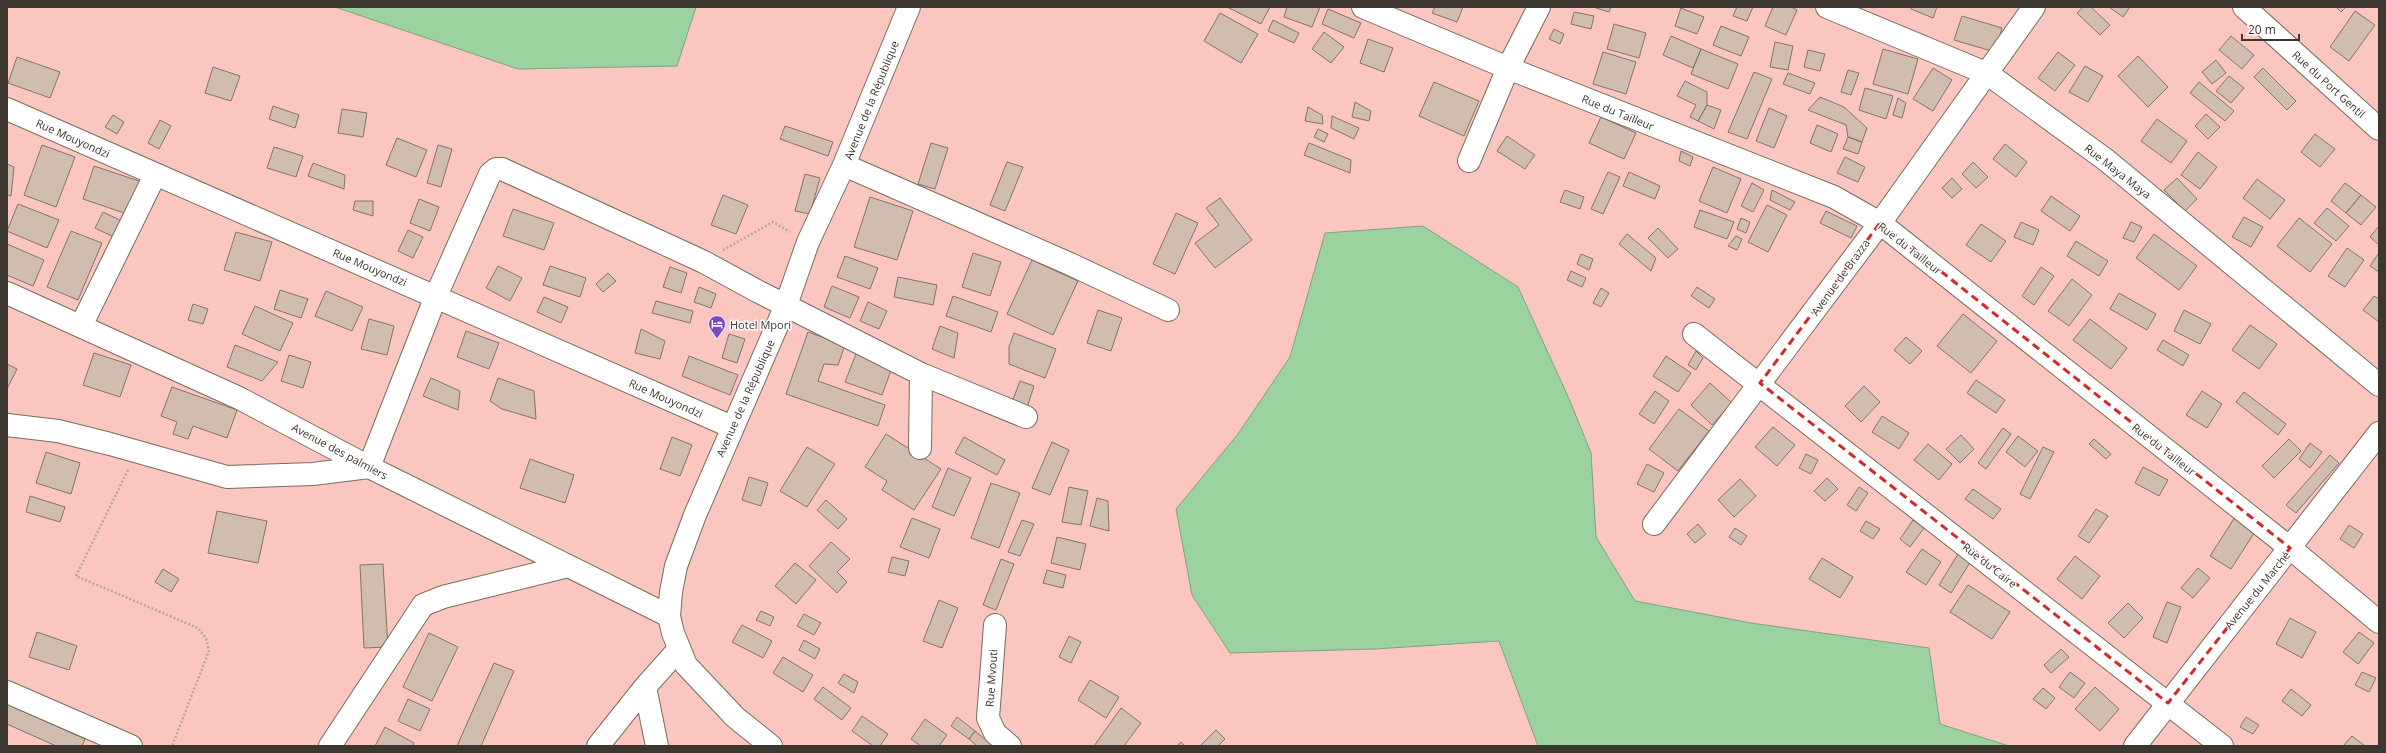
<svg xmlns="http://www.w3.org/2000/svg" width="2386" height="753" viewBox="0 0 2386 753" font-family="'Open Sans',sans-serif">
  <rect width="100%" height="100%" fill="#f0e6d1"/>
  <path fill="#fcc6c0" d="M7,7H2379V746H7Z"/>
  <path fill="#9bd29f" stroke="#7ea47e" d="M335,7H696L677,66L518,69Z
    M1423,226L1518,287L1570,401L1591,453L1596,537L1635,601L1751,623L1929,648L1940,724L2009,746H1538L1499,641L1375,649L1230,653L1192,595L1176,509L1238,434L1290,357L1325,233Z"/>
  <path fill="#d0bdaf" stroke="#857366" d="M1227,7H1270L1261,24Z
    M1287,7H1320L1312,27L1284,17Z
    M1435,7H1463L1457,22L1432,13Z
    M1593,7H1611L1609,12Z
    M1737,7H1753L1747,21L1733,16Z
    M1773,7H1791L1797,10L1786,35L1765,26Z
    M1911,7H1937L1933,18L1911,9Z
    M2083,7H2091L2110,25L2100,35L2077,13Z
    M2109,7H2130L2123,17Z
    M2336,7H2346L2341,12Z
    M1681,8L1704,17L1697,34L1675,26Z
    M1328,9L1361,23L1354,38L1322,24Z
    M2355,11L2375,25L2349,61L2330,47Z
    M1574,12L1594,16L1591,29L1571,24Z
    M1220,13L1258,34L1241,63L1204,41Z
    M1962,16L2002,28L1995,52L1954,40Z
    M1273,20L1299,33L1294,43L1268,31Z
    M1614,24L1646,33L1639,58L1607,49Z
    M1721,26L1749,37L1741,56L1713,45Z
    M1554,29L1564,34L1560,44L1549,39Z
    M1324,32L1344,47L1331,63L1312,49Z
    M1671,36L1701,49L1693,68L1663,55Z
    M2231,36L2254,55L2242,69L2219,50Z
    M1368,39L1393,48L1384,72L1360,63Z
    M1775,42L1793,46L1788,70L1770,67Z
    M1701,49L1738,64L1728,89L1691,74Z
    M1883,49L1918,59L1908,94L1873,84Z
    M1808,50L1825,54L1820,71L1804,67Z
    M1603,52L1636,62L1626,94L1593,84Z
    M2058,52L2075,65L2055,91L2038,78Z
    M2138,56L2168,87L2148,107L2118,76Z
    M17,57L60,72L50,98L8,83Z
    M2216,60L2226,73L2212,84L2202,72Z
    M2085,66L2103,76L2088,102L2069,92Z
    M213,67L240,76L231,101L205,93Z
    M1933,68L1952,80L1933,111L1913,99Z
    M2263,68L2296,101L2287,110L2254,77Z
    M1848,70L1859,73L1851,95L1841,92Z
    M1754,72L1772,79L1747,139L1728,132Z
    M1788,73L1815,83L1810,94L1783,84Z
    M2229,76L2244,88L2231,103L2216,91Z
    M1685,81L1707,92V105L1698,121L1690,117L1696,105L1677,96Z
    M1434,82L1479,101L1464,136L1419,116Z
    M2199,82L2234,111L2225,121L2190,93Z
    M1865,88L1893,96L1886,119L1859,110Z
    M1820,97L1844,107L1867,128L1862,142L1848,137L1846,125L1808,110Z
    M1898,98L1906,103L1902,118L1893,115Z
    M1355,102L1371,111L1369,121L1352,117Z
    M1707,105L1721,110L1714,129L1698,121Z
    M273,106L299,115L295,128L269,119Z
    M1308,107L1322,115L1323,124L1305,121Z
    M1769,108L1787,116L1774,148L1756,141Z
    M342,109L367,113L363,137L338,133Z
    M2206,114L2220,127L2208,139L2195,126Z
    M113,115L124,122L117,134L105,127Z
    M1332,116L1359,128L1354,139L1331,128Z
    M1601,117L1636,133L1624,159L1589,143Z
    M2157,119L2187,141L2171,163L2141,141Z
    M160,120L171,126L159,149L148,143Z
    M1817,125L1838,134L1831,152L1810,143Z
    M785,126L833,142L828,156L780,139Z
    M1318,129L1328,134L1324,142L1314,137Z
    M2315,134L2335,149L2320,167L2301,152Z
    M1507,136L1535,155L1525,169L1497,151Z
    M1848,137L1862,142L1858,154L1843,149Z
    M397,138L427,150L416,177L386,165Z
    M931,143L948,148L935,189L918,184Z
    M1309,143L1351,160L1350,173L1304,155Z
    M2005,144L2027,162L2016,177L1993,159Z
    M42,145L75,157L56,207L24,195Z
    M438,145L452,149L441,187L427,183Z
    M274,147L303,156L296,177L267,168Z
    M1681,151L1693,157L1690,166L1679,161Z
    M2198,152L2217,167L2200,189L2181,175Z
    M1845,157L1865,167L1858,182L1837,173Z
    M1007,162L1023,167L1005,211L990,205Z
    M1973,162L1988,177L1976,188L1962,174Z
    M313,163L345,175L344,189L308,176Z
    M7,164L14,167L11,196L7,195Z
    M94,166L142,182L130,215L83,199Z
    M1713,167L1741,179L1727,213L1699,201Z
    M1608,172L1620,177L1603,214L1591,209Z
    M1629,172L1660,186L1655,199L1623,186Z
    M805,174L820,178L810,214L795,211Z
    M1952,178L1962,189L1952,198L1942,188Z
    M2177,178L2197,199L2185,211L2164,190Z
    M2257,179L2285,200L2270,219L2243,198Z
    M1752,183L1764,190L1753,212L1741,206Z
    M2345,183L2361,195L2346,213L2331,201Z
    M1565,190L1584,197L1580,209L1560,202Z
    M1772,190L1795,202L1790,210L1770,200Z
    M723,195L748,205L736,234L711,225Z
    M2361,195L2376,207L2361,225L2346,213Z
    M2051,196L2080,216L2070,231L2041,211Z
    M870,197L913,211L897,260L854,247Z
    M1220,198L1252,240L1215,268L1195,243L1219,225L1206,208Z
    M419,199L439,207L430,231L410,223Z
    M355,201H373V216L353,210Z
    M18,204L59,220L47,248L7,231Z
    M1767,205L1787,215L1768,252L1748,242Z
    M2327,208L2349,226L2336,241L2314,223Z
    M513,209L554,223L544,250L503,236Z
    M1700,210L1734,222L1727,239L1694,227Z
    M1826,211L1857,226L1851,238L1820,223Z
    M103,212L128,224L120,240L95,228Z
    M1176,213L1198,223L1175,274L1153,264Z
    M2244,217L2263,227L2251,247L2232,237Z
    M1741,218L1750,222L1746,233L1737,229Z
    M2299,218L2332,244L2310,272L2277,246Z
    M2021,222L2039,230L2033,245L2014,237Z
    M2131,222L2142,227L2134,242L2123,238Z
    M1981,224L2006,241L1991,262L1966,245Z
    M2379,226V245L2370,237Z
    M1658,228L1678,249L1668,258L1648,238Z
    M408,230L423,237L413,258L398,251Z
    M71,231L102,243L78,300L47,287Z
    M236,232L272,242L260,281L224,270Z
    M1627,234L1656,258L1651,271L1619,244Z
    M2154,234L2197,266L2179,290L2136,258Z
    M1736,236L1742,239L1737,250L1728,246Z
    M2076,241L2108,261L2099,276L2067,256Z
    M7,244L44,260L33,286L7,275Z
    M2347,248L2364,260L2345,287L2328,276Z
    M973,253L1001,262L990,296L962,287Z
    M1581,254L1593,259L1589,270L1577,264Z
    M2378,254L2379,255V272L2370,266Z
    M845,256L878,268L870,289L837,277Z
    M1032,260L1078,281L1053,335L1007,314Z
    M498,266L522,278L510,301L486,288Z
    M550,266L586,278L580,297L543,285Z
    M670,267L687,273L681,293L663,287Z
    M2041,267L2054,276L2034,305L2022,296Z
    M1571,271L1586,278L1582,287L1567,280Z
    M608,273L616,281L603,292L596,284Z
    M898,277L937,285L933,305L894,297Z
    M2072,279L2092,295L2069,326L2048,311Z
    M832,286L859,297L850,318L824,307Z
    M699,287L716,294L711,308L694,302Z
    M1697,287L1715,299L1709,308L1691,296Z
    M1601,288L1609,293L1601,307L1593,303Z
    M280,290L308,299L301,318L274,309Z
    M326,291L363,307L352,331L315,316Z
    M2119,293L2156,314L2147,330L2110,309Z
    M953,296L998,312L991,332L946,316Z
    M2374,296L2379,299V322L2363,310Z
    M544,297L568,307L561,323L537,312Z
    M656,301L693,311L690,323L652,313Z
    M868,302L887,311L879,329L860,321Z
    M193,304L208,309L203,324L188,320Z
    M255,306L293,323L280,351L242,334Z
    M1098,310L1122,318L1111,351L1087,343Z
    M2184,310L2211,324L2200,344L2174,331Z
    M1963,314L1997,341L1971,373L1937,346Z
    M369,319L394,326L387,355L361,349Z
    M2090,319L2127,348L2111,369L2073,340Z
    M2250,325L2277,344L2259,369L2232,350Z
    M940,326L958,333L954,358L932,349Z
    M641,329L665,341L660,359L635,353Z
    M466,331L499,343L489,369L457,357Z
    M808,332L845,345L838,365L824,364L818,381L885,405L878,426L786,394Z
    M1014,333L1056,349L1045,378L1009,364V347Z
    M729,334L745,339L737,363L722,358Z
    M1906,337L1922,351L1910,364L1894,350Z
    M2163,340L2189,355L2183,366L2157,350Z
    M235,345L278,362L262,381L227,367Z
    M858,349L894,362L882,395L845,382Z
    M1696,351L1703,358L1696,370L1688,365Z
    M94,353L131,365L120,397L83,385Z
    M289,355L311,362L303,388L281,381Z
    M689,356L738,375L730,395L682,376Z
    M1666,356L1691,373L1678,392L1653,376Z
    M7,364L17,369L7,389Z
    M431,378L460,391L458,410L423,396Z
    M498,378L534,391L536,419L502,409L490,401Z
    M1976,380L2005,400L1996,413L1967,393Z
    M1020,381L1034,386L1027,408L1012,402Z
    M1710,383L1732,403L1712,425L1691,405Z
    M1864,386L1880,402L1861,422L1845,406Z
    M172,387L237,410L227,438L193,426L188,439L173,434L177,422L161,416Z
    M1655,391L1669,401L1654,424L1639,414Z
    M2202,391L2222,404L2207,428L2186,415Z
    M2244,392L2286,424L2278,435L2236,402Z
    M1679,409L1709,431L1678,471L1649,449Z
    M1882,416L1909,433L1899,449L1872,432Z
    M1773,427L1795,445L1777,466L1755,447Z
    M2003,428L2011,434L1986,469L1978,463Z
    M886,434L941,469L914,510L882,490L887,481L865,467Z
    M1961,435L1974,449L1960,463L1946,449Z
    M2018,436L2038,451L2025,467L2006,452Z
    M672,437L692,445L680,476L660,469Z
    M964,437L1005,460L997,475L955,453Z
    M2094,439L2111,454L2106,459L2089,444Z
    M2289,439L2301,451L2274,478L2262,466Z
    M1052,442L1069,450L1050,495L1032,488Z
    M2310,443L2322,452L2310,468L2299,459Z
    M1928,444L1952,464L1939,480L1914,460Z
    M807,447L835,464L807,507L780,491Z
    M2043,447L2054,452L2030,499L2020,494Z
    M46,452L80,463L71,494L36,483Z
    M1806,454L1818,460L1811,474L1799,468Z
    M2330,455L2339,463L2296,513L2286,505Z
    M530,459L574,475L565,503L520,488Z
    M1647,464L1664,473L1654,492L1637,484Z
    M2143,467L2168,480L2159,496L2135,483Z
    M948,468L971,478L954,516L932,507Z
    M749,477L768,483L761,506L742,500Z
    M1827,478L1838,489L1825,501L1814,491Z
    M1740,479L1756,496L1734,517L1718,500Z
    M991,483L1020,493L999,548L971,538Z
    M1069,487L1088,491L1081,525L1062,522Z
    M1859,487L1868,493L1856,511L1847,505Z
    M1973,489L2001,509L1993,519L1965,499Z
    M30,496L65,507L60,522L26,512Z
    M1097,498L1108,501L1109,531L1090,526Z
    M826,500L847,519L838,529L817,510Z
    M2096,509L2108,516L2089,543L2078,536Z
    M217,511L267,521L258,563L208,553Z
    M2237,514L2258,527L2231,569L2210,556Z
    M912,518L940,529L929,558L900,547Z
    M1022,520L1034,524L1020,556L1008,552Z
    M1913,520L1924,528L1910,547L1900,539Z
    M1866,521L1880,529L1873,539L1860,531Z
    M1698,524L1706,534L1695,543L1687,534Z
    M2349,525L2363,534L2354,548L2340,539Z
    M1735,528L1747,536L1741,545L1729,537Z
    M1057,537L1086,544L1080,570L1051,563Z
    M831,542L850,559L837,572L847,582L837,593L809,566Z
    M1922,549L1941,562L1926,585L1906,572Z
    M1958,554L1971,561L1951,593L1939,585Z
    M2075,556L2100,576L2082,599L2057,579Z
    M892,557L909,561L905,576L888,572Z
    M1822,558L1853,577L1840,598L1809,579Z
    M1001,559L1014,564L996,610L983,605Z
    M795,563L816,580L796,604L775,586Z
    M383,564L388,647L364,648L360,565Z
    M2198,568L2210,578L2193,598L2181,588Z
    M163,569L179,579L171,592L155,582Z
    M1047,570L1066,575L1063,588L1043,583Z
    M1968,585L2010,612L1992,639L1950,612Z
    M939,600L958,608L942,648L923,641Z
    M2167,602L2181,607L2167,643L2153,637Z
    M2128,603L2143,618L2124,638L2108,623Z
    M761,611L774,617L770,626L756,620Z
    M804,614L821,623L814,635L797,626Z
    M2290,618L2316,632L2302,658L2276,644Z
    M742,625L772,641L763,658L732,642Z
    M37,632L77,646L69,670L29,657Z
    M2359,632L2374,643L2358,664L2343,652Z
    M429,633L458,647L432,701L403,687Z
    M1069,636L1081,642L1071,663L1059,657Z
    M804,640L820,649L815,659L799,650Z
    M2061,649L2069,657L2051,673L2044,665Z
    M783,657L813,675L803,692L773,673Z
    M494,663L514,671L481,746H457Z
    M2070,672L2085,683L2074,698L2059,687Z
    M2362,672L2376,678L2369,692L2355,685Z
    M844,674L858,682L854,693L838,683Z
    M1090,680L1119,697L1106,718L1078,700Z
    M823,687L851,708L842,720L814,699Z
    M2095,687L2119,709L2100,731L2075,709Z
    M2043,688L2055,698L2046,709L2033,699Z
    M2291,689L2311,705L2302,716L2282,701Z
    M408,699L430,709L420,731L398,721Z
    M7,704L85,739L82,746H56L7,724Z
    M1121,708L1141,723L1124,746H1094Z
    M862,716L888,734L880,746H873L852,731Z
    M957,717L975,731L969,739L951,726Z
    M2246,717L2259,725L2253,734L2240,727Z
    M925,719L947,735L939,746H921L911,739Z
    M385,727L414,743L413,746H375Z
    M1216,730L1225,739L1218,746H1200Z
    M975,731L992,745L991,746H977L969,739Z
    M2352,736L2365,746H2343Z
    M1181,742L1185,746H1177Z"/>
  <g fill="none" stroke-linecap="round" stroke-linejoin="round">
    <g stroke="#766e5b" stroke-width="24">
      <path id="minor" d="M1363,7L1508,68L1834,197L1880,223L2290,548L2379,622
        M1827,7L1988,74L2106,160L2379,385
        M2244,7L2379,129
        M7,109L732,427
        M1469,161L1508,68L1539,7
        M844,165L1070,264L1168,310
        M7,293L239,398L369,467L669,616
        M81,326L155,175
        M1694,334L2222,746
        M7,425L58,431L110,444L227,477L313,474L369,467L436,296L490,174L496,169H502L704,262L759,292L921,374L1026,417
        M920,448L921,374
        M1654,524L1880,223L2034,7
        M995,625L988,718L995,733L1010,746
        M645,687L657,746
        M7,692L131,746
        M330,746L423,605L443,597L568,566
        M598,746L645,687L678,650
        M771,746L735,717L686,665L673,633L669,616L671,592L676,566L695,515L786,305L808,242L844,165L909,7
        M2135,746L2379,433"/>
    </g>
    <path stroke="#b1a999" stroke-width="2.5" stroke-dasharray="2 2" stroke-linecap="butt" d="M723,250L773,222L790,232
      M128,470L76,576L198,628L206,638L209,651L172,746"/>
    <use href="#minor" stroke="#fff" stroke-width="22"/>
  </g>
  <path fill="none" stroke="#d62828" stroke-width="3" stroke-dasharray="8 5" stroke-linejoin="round" d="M1880,223L2290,548L2168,703L1760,383Z"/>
  <defs>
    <g id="hotel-pin" transform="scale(0.9)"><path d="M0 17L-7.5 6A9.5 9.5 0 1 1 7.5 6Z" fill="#774cc5" stroke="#fff"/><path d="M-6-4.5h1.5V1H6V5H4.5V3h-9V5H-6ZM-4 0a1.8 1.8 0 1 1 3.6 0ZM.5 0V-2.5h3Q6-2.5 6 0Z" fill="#fff"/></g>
  </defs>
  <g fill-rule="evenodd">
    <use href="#hotel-pin" x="717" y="324"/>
  </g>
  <g text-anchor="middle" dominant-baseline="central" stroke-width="3" stroke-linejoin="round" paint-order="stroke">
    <g font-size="11" fill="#3c3830" stroke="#fff">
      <text transform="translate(2329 84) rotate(42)">Rue du Port Gentil</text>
      <text transform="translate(871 100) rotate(-68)">Avenue de la République</text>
      <text transform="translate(1618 112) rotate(22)">Rue du Tailleur</text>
      <text transform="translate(73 138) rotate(24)">Rue Mouyondzi</text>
      <text transform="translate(2118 171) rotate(38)">Rue Maya Maya</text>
      <text transform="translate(1910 248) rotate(38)">Rue du Tailleur</text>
      <text transform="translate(370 267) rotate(23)">Rue Mouyondzi</text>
      <text transform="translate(1840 277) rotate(-54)">Avenue de Brazza</text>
      <text transform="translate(666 398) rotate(24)">Rue Mouyondzi</text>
      <text transform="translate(745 398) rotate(-66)">Avenue de la République</text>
      <text transform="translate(2164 449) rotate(38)">Rue du Tailleur</text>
      <text transform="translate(340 451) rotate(28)">Avenue des palmiers</text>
      <text transform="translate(1990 565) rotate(38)">Rue du Caire</text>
      <text transform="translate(2257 590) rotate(-51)">Avenue du Marché</text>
      <text transform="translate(991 678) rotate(-86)">Rue Mvouti</text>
    </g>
    <g font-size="11" fill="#3c3830" stroke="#fff" text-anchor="start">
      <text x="730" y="324">Hotel Mpori</text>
    </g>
  </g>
  <rect width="2386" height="753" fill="none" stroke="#3c3830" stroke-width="16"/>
  <path d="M2242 34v6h57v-6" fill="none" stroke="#3c3830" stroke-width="2"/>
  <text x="2248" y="34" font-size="12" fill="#3c3830" stroke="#ffffff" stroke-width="3" paint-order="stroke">20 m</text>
</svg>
